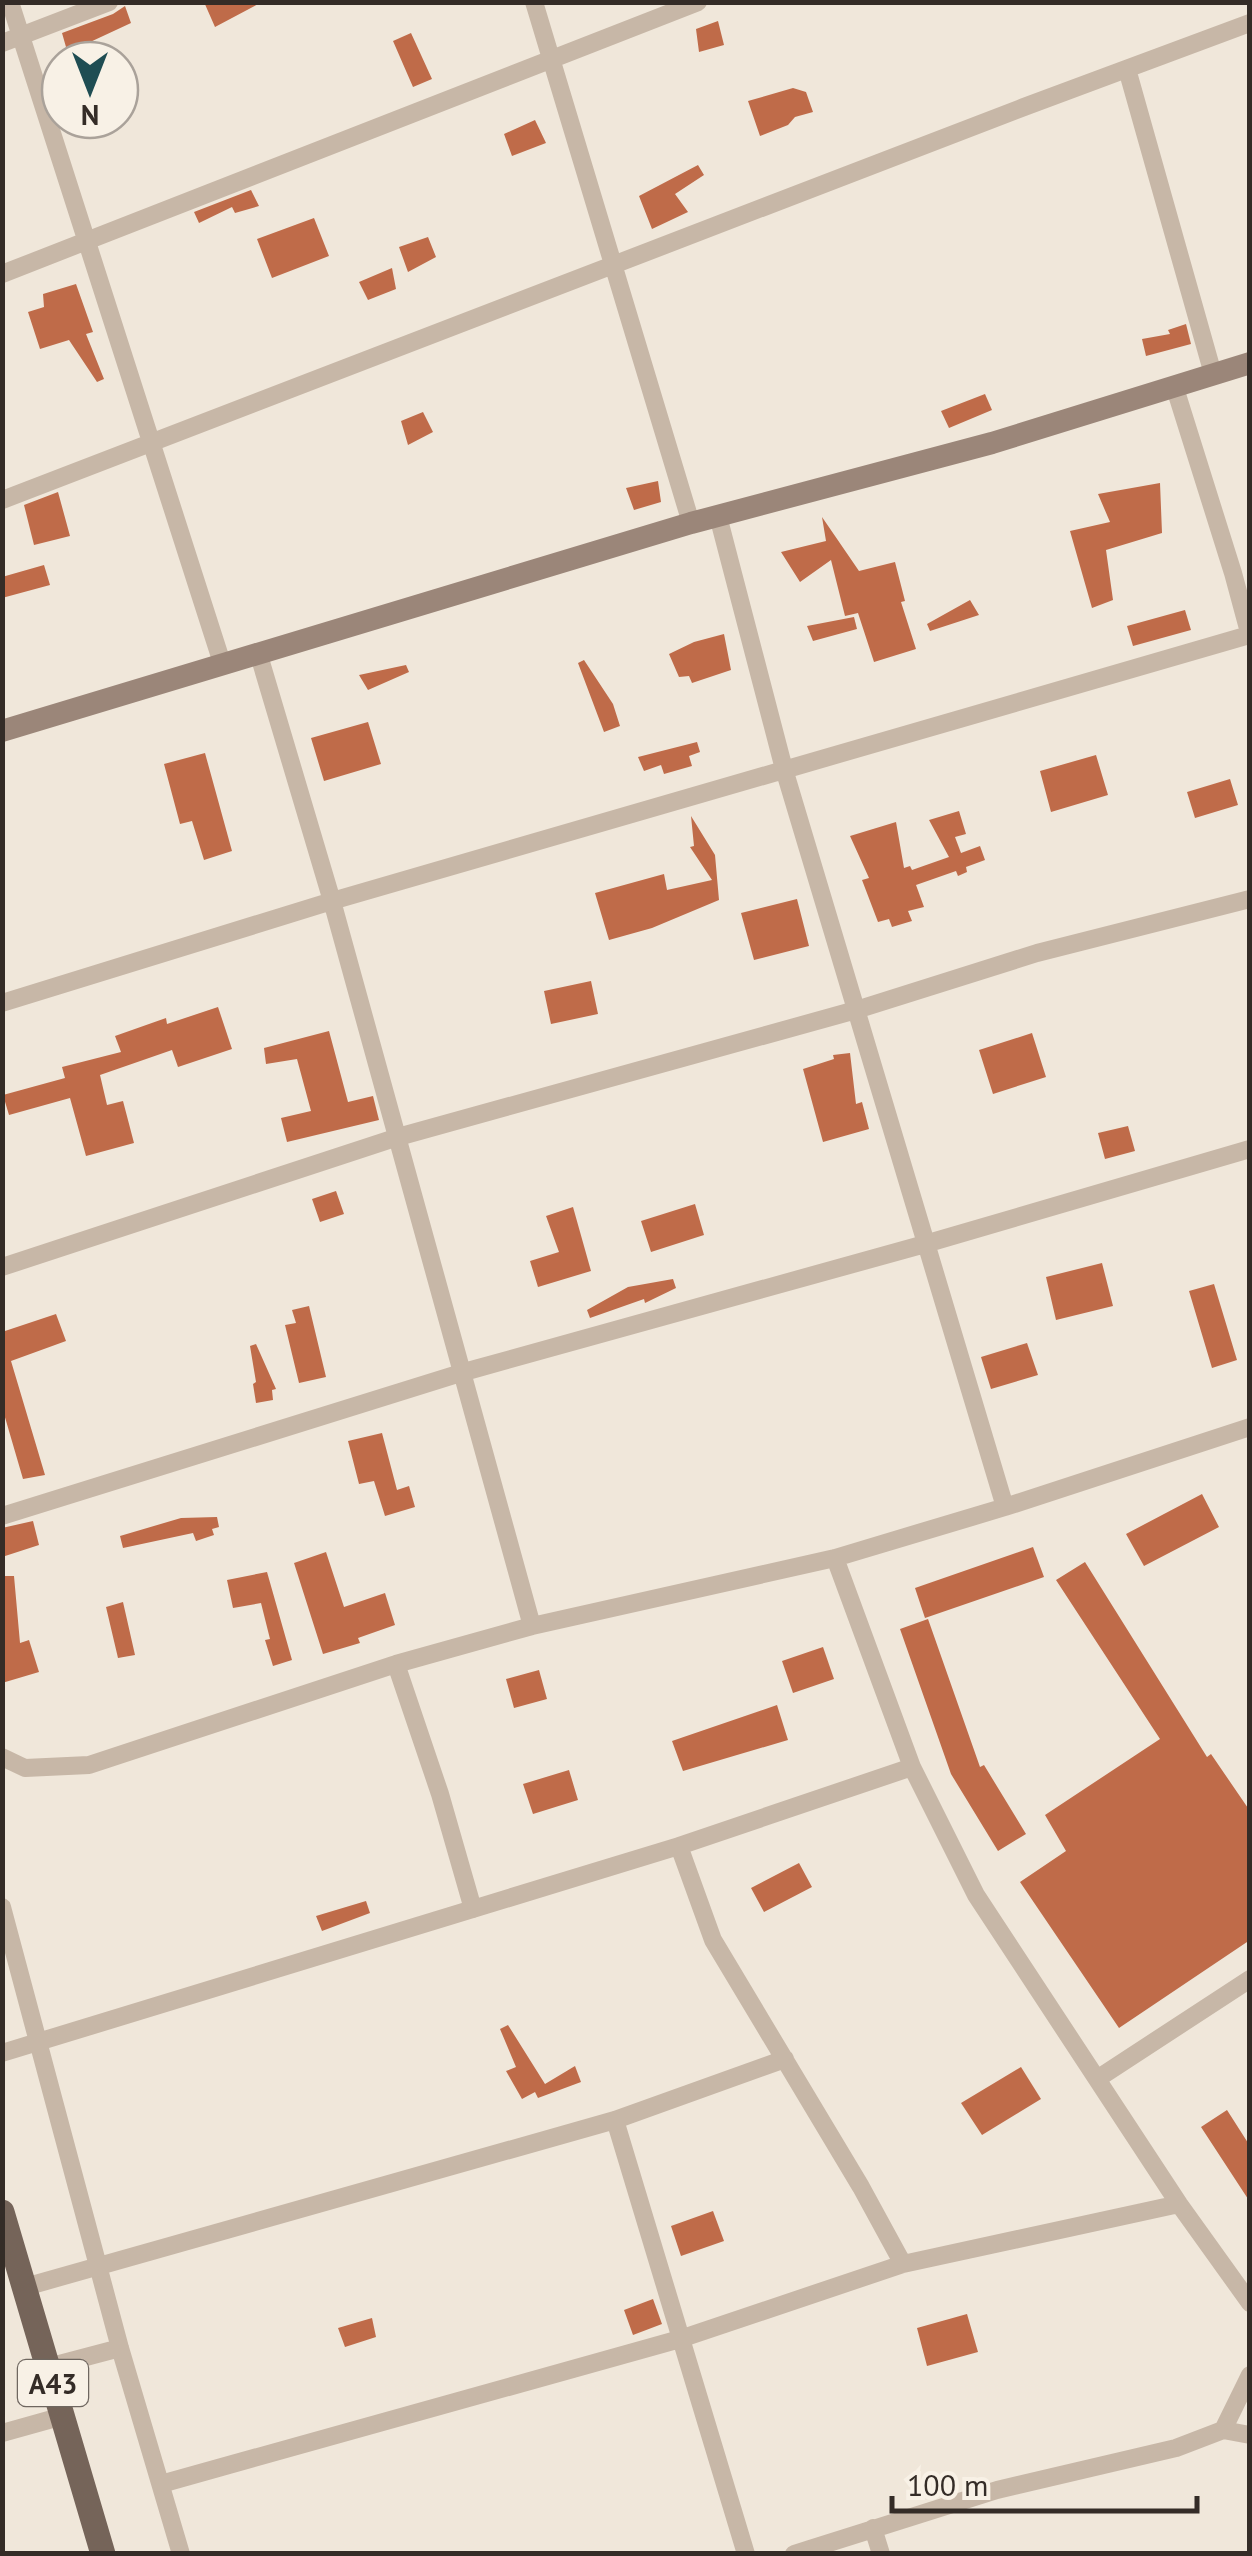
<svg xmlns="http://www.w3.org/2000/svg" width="1252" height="2556" viewBox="0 0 1252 2556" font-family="'PT Sans',sans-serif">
  <rect width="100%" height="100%" fill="#f0e7da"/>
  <path fill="#bf6b49" d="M204,2H262L215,27Z
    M125,6L131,23L88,43L66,47L62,33L113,14Z
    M718,21L724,45L699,52L696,29Z
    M411,33L432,79L413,87L393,41Z
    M793,88L806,92L813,112L795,117L788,125L760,136L748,101Z
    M535,120L546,143L512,156L504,134Z
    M698,165L704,175L675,194L688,212L652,229L639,196Z
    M251,190L259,206L235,213L232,207L199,223L194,212Z
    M314,218L329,256L272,278L257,239Z
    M428,237L436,257L408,272L399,247Z
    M392,268L396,289L368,300L359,282Z
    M76,284L93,332L86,334L104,379L97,382L69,340L40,349L28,312L44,307L43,294Z
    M1186,324L1191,344L1146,356L1142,339L1170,334L1168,330Z
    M985,394L992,410L949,428L941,411Z
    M423,412L433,432L408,445L401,421Z
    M658,481L661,502L634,510L626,488Z
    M1160,483L1162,533L1106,550L1113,600L1092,608L1070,531L1110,522L1098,494Z
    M58,492L70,536L34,545L24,505Z
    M822,517L859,571L895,562L905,601L901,602L916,649L874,662L858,613L845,616L831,560L800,582L781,552L826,541Z
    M44,565L50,585L2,598V577Z
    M970,600L979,615L930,631L927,624Z
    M1185,610L1191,630L1133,646L1127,626Z
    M854,617L857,629L813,641L807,626Z
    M724,634L731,670L692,683L689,676L679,677L669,654L694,642Z
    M584,660L613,704L620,726L604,732L578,663Z
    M406,665L409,672L368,690L359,675Z
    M368,722L381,764L324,781L311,738Z
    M697,742L700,752L689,756L692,766L664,774L661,765L644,771L638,757Z
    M205,753L232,851L204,860L192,821L180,824L164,764Z
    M1096,755L1108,795L1051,812L1040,771Z
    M1230,779L1238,805L1195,818L1187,792Z
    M959,811L966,834L955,837L961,853L980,846L985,860L966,867L967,872L958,876L956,871L916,885L924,907L908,911L912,921L892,927L889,919L878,922L862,880L869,878L850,836L896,822L904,868L910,866L912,870L949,857L929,820Z
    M691,816L715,855L719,900L652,928L609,940L595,893L664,874L667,890L712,880L690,847L694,846Z
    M797,899L809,946L754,960L741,913Z
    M591,981L598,1014L551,1024L544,991Z
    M218,1007L232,1049L178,1067L172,1050L100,1075L107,1105L123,1101L134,1143L86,1156L70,1098L9,1115L3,1095L65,1078L62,1067L121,1052L115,1036L166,1018L167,1024Z
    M329,1031L348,1102L373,1096L379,1120L287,1142L281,1118L311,1111L297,1059L266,1064L264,1048Z
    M1032,1033L1046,1077L993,1094L979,1050Z
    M850,1053L856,1104L862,1102L869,1129L823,1142L803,1069L834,1059L833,1055Z
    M1128,1126L1135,1151L1105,1159L1098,1133Z
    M336,1191L344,1214L320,1222L312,1199Z
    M695,1204L704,1235L651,1252L641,1221Z
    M573,1207L591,1271L538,1287L530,1261L559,1252L546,1216Z
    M1102,1263L1113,1306L1056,1320L1046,1277Z
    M673,1279L676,1288L645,1303L644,1299L590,1318L587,1310L628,1287Z
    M1214,1284L1237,1360L1212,1368L1189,1291Z
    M309,1306L326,1377L299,1383L285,1325L296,1323L292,1310Z
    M56,1314L66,1341L11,1361L45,1475L23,1479L2,1407V1332Z
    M1027,1343L1038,1375L991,1389L981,1357Z
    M256,1344L276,1389L272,1390L273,1400L256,1403L253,1384L256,1382L250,1346Z
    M382,1433L397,1490L409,1486L415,1507L385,1516L374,1481L359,1484L348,1441Z
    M1202,1494L1219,1527L1144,1566L1126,1534Z
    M217,1517L219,1527L212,1529L214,1535L196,1541L193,1533L123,1548L120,1536L181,1518Z
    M33,1521L39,1545L2,1557V1528Z
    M1033,1547L1044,1577L925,1618L915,1588Z
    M326,1552L344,1607L385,1593L395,1625L358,1638L360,1643L323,1654L294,1563Z
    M1085,1562L1207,1757L1211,1754L1250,1811V1940L1119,2028L1020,1882L1066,1851L1045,1815L1160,1739L1056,1580Z
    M267,1572L292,1660L273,1666L265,1640L270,1639L261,1603L233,1608L227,1580Z
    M2,1576H14L20,1643L29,1640L39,1672L2,1683Z
    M123,1602L135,1655L118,1658L106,1607Z
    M928,1619L980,1767L984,1765L1026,1834L998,1851L951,1774L900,1629Z
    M823,1647L834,1679L793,1693L782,1661Z
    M539,1670L547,1699L514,1708L506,1679Z
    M777,1705L788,1740L683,1771L672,1741Z
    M569,1770L578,1800L533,1814L523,1784Z
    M799,1863L812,1887L764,1912L751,1888Z
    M366,1901L370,1913L322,1931L316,1916Z
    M508,2025L545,2084L575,2066L581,2082L538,2098L535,2092L522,2099L506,2071L516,2067L500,2029Z
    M1021,2067L1041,2099L982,2135L961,2103Z
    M1227,2110L1250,2146V2202L1201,2127Z
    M713,2211L724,2241L681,2256L671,2226Z
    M653,2299L662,2324L633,2335L624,2310Z
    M967,2314L978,2352L927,2366L917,2328Z
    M372,2318L376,2337L345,2347L338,2328Z"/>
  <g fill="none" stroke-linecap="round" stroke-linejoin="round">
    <path stroke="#c7b7a7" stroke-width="18" d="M10,2L222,663
      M534,2L691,523
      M2,43L109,2
      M1127,69L1213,374
      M2,274L698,2
      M1174,385L1233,573L1250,636
      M2,500L1024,107L1250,23
      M718,516L784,769L1005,1507
      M258,652L332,901L532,1626
      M2,1003L332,901L1249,635
      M2,1267L398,1137L856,1010L1037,953L1250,899
      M2,1516L464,1372L925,1244L1250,1149
      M835,1558L912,1767L976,1895L1179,2204L1250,2303
      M396,1664L440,1794L473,1909
      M2,1757L25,1768L89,1765L396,1664L532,1626L835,1558L1005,1507L1250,1427
      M679,1846L713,1940L861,2187L903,2264
      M2,1907L120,2348L181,2554
      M2,2053L679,1846L912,1767
      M1097,2079L1250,1979
      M615,2120L746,2554
      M25,2287L615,2120L785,2059
      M48,2367L120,2348
      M1223,2430L1250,2375
      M2,2433L63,2416
      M161,2484L680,2339L903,2264L1179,2204
      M873,2528L881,2554
      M794,2554L997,2490L1176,2448L1223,2430L1250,2435"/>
    <path stroke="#9b8679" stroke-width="22" d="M2,731L691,523L992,443L1250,363"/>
    <path stroke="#756459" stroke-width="25" d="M2,2212L103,2554"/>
  </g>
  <g text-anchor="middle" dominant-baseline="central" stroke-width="8" stroke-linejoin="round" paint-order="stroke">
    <rect fill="#f8f1e6" stroke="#6f6760" stroke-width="2.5" x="18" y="2360" width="70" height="46" rx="8"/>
    <g font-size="28" font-weight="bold" fill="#342c27">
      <text x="53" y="2383">A43</text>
    </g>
  </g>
  <rect width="1252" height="2556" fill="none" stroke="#342c27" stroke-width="10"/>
  <g transform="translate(90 90) rotate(180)"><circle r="48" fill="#f8f1e6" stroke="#aaa29a" stroke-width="2.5"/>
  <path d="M0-8L18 38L0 25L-18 38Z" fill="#1f4d53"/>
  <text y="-15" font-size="28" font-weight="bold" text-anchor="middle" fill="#342c27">N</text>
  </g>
  <path d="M892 2496v15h305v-15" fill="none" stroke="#342c27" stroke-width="5"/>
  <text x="907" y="2496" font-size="30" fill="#342c27" stroke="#f8f1e6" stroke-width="8" paint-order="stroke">100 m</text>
</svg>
